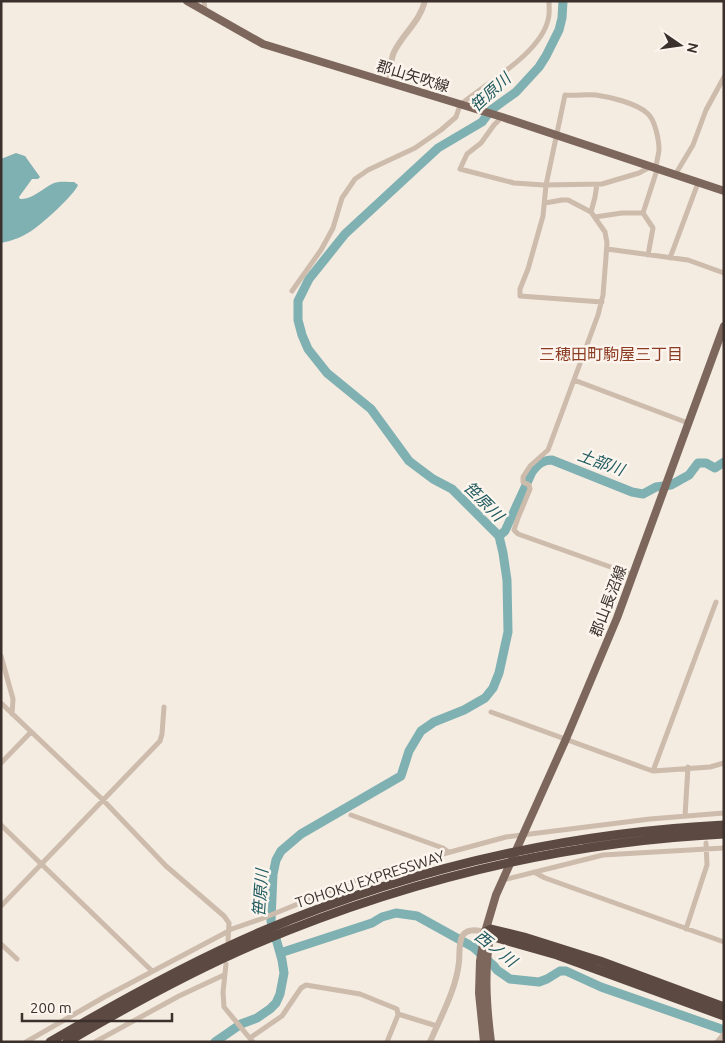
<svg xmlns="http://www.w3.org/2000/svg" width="725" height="1043" viewBox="0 0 725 1043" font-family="Ubuntu,'Noto Sans JP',sans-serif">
  <rect width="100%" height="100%" fill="#f4ebe1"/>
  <path fill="#7fb0b2" d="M16,153L25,156L40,177L38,179H32L19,197L20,199C32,200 43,188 54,183C59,181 68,182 74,182L78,185C74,195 44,222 34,229C25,236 12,241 1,243V159Z"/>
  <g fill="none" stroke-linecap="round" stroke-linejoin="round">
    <path stroke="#7fb0b2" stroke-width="9" d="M499,536L505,531L532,472C538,464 543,460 552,460L632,492L643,494L656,487L671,485L689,475L698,463H706L715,468L724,462
      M280,953L372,923L382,917L396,913L417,916L473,947L494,966L497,970L510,979L539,982L547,979L560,971H566L601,987L724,1030
      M215,1042L241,1024L257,1018L270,1009L276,1003L280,994L284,973L282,960L271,921L273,874L276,860L281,851L301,834L401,776L409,751L421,731L434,722L464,710L485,698L493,688L499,673L508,632L507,580L503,553L499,536L452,489L433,479L409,461L371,409L327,373L308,349L302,335L298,320V301L309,279L345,234L438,148L482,122L491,110L516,92L539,67L546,56L559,30L562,18L563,1"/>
    <path stroke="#cdbbac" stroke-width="5" d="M204,1L205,10
      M502,117L494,125L481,143L467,154L460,169L514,183L544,185L602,184L639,173L650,167
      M675,175L693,145L706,110L724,77
      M545,203L562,200H568L591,212L605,232L607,243L606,257L603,295L598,315L548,450L530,466L523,477V482L529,485L530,489L518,518L514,530L518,534L633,575
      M591,212L595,197L597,184
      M643,213L653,228L648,255
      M595,217L622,213H643L657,170
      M607,249L688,260L724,273
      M670,258L698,183
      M292,291L321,250L333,228L342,198L355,179L368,170L415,148L441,130L456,117L460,105C486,83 540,54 548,20C550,14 549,7 549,1
      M602,302L520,296V289L528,269L543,216L546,185L565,95C575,96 586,94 596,95C610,97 636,103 647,113C655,119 659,140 659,150C658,156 657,163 655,169
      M574,380L688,423
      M1,656L13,699L12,714
      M1,703L103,800L166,866L224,916L229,923L228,941
      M491,712L647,769L653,771L710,767L724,763
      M1,763L31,732
      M653,771L716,602
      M351,815L443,848L448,852
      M685,816L688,767
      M1,825L152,971
      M534,872L545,878L724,942
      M503,880L603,855L724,848
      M1,906L160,741L162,734L164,707
      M686,929L707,865L706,843
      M1,944L17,959
      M226,964L223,992L224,1007L253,1042
      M398,1014L437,1026
      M250,1038L282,1016L301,988L306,985L360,994L397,1009L398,1015L387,1042
      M26,1042L106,996L225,933L229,930L261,919L376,872L506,837L650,819L724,813
      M95,1042L179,996L224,975
      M717,1042L724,1034"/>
    <path stroke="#cdbbac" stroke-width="6" d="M389,83C390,73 390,61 394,52C404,32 419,23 425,1
      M430,1042C441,1016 456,990 459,962C460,954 458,942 463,935C468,928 478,930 485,932"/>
    <path stroke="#7d675c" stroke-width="8" d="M187,1L263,44L502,117L724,191
      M484,1042L479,993L480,961L485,932L496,895L566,739L617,618L724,326
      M491,1042C486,1003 484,968 491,930"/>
    <path stroke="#5c4a42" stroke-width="9" d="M724,1007L600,961L524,937L491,929L485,932L490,936L557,955L724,1016
      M50,1042C118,1002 186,964 258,933C406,870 563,833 724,825
      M67,1042C128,1006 190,972 255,944C404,881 562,842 724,834"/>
  </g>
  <g text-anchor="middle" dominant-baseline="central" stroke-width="5" stroke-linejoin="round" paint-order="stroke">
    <g font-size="15" fill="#3b302b" stroke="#fbf5ee">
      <text transform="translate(413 76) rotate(17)">郡山矢吹線</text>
      <text transform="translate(608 601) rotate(-69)">郡山長沼線</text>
      <text transform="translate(370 879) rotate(-18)">TOHOKU EXPRESSWAY</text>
    </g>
    <g font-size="16" font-style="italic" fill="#1f5a5e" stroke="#fbf5ee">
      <text transform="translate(490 92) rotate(-43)">笹原川</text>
      <text transform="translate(601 462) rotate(20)">土部川</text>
      <text transform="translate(484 501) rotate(45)">笹原川</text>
      <text transform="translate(260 893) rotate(-86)">笹原川</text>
      <text transform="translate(496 948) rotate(38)">西ノ川</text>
    </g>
    <g font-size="16" fill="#8c3b22" stroke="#fbf5ee">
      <text x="611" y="354">三穂田町駒屋三丁目</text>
    </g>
  </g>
  <rect width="725" height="1043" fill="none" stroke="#3b302b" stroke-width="5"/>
  <g transform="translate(680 45) rotate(103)" stroke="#fbf5ee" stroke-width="4" paint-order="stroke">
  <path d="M0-4L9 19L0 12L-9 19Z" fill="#3b302b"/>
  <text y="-8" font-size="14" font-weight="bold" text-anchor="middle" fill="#3b302b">N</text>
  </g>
  <path d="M22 1013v8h150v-8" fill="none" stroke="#3b302b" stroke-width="2.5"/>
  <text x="30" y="1013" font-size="15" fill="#3b302b" stroke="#fbf5ee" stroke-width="4" paint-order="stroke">200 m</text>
</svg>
